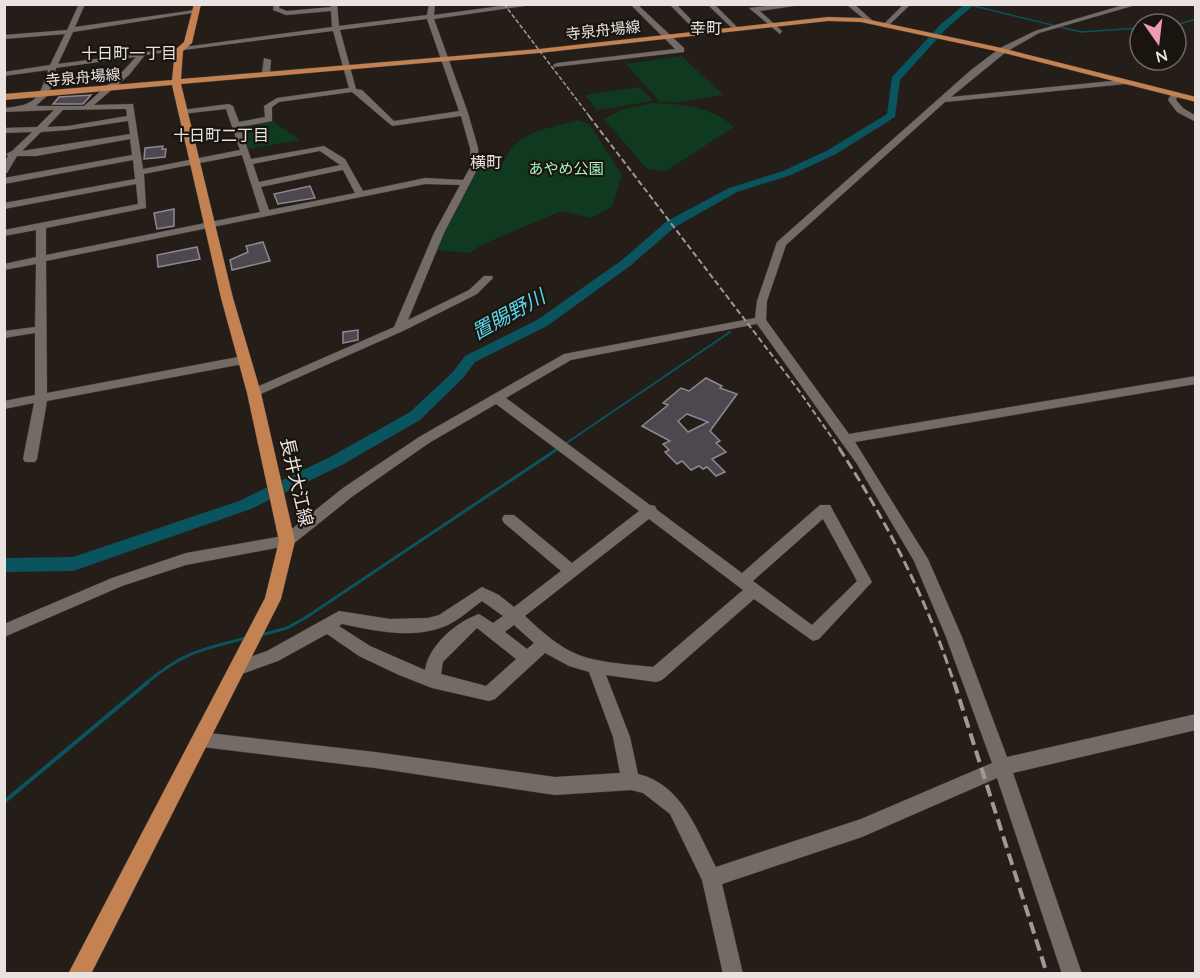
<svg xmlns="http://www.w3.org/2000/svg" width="1200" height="978" viewBox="0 0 1200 978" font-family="Quicksand,'Noto Sans JP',sans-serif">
  <rect width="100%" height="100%" fill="#241d18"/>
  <path fill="#0f3a20" d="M682,56L723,95L679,102H660L626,64Z
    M640,87L653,101L597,110L585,95Z
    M652,103C683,104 710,106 734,127L666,171L647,169L604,119L623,109Z
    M271,120L300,140L248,149L242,126Z
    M579,120L590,125L622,175L612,207L591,218L561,211L481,245L470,253L436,250L478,169H500C516,129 542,131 579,120Z"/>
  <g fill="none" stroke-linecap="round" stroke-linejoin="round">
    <path stroke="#0a545f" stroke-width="1.5" d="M970,5L1081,32L1140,28
      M1176,25L1196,19"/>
    <path stroke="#0a545f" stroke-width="2" d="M565,444L730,332
      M557,449L559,448"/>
    <path stroke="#0a545f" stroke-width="3" d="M261,635L287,628L305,618L559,448
      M146,683C184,652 199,650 246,638"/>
    <path stroke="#0a545f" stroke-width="4" d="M4,802L148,682"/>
    <path fill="#0a545f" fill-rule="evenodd" d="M965,4H975L947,28L900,80L895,117L836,154L791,175L737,192L675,227L630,266L547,326L475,362L463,378L420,420L342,465L251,509L73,571L4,572V558L73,557L239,501L330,457L410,412L453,372L465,356L537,320L622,260L667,221L729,188L783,171L828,150L887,114L892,77L941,24Z"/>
  </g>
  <path fill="#4d4850" stroke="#8e8991" stroke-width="1.5" fill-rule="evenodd" d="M91,95L83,104H53L59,97Z
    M163,146L162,149H166L165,157L144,159L145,148Z
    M310,186L315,198L278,204L274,194Z
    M174,209V226L157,229L154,213Z
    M263,242L270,261L232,270L230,260L248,252L246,246Z
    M197,247L200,259L158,267L157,255Z
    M358,330V340L343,343V332Z
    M706,378L722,386L720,388L737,394L710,431L720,441L716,443L726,452L712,459L725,472L716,476L707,467L703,469L699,466L691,470L682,461L677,464L665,452L669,450L663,444L670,441L642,426L668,405L663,403L681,388L689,391ZM687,414L708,422L688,432L678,421Z"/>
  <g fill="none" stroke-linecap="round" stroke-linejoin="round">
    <g stroke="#3d3734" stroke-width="1">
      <path id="minor" d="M79,4H85L75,27L195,10L198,12L73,32L58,64L332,27L331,11L286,15L273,10L274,4H280L279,8L287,11L331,7V4H337L339,26L427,15L429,4H435L434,15L515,4H538L434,19L468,113L478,148L479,166L444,233L408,320L469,290L484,276H492L493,278L477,294L403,331L254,397L248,393L250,390L394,327L434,233L460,185L425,184L46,261L47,393L243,356L249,360L243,364L47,401L37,459L35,462H25L23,459L34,403L4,409V401L35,395V333L4,338V331L35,327L36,264L4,270V264L36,257V230L4,236V230L138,204L136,184L4,209V203L135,179L133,160L4,184V178L132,155L130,139L36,156H17L7,173L4,174V163L8,156L6,154L12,151L32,132L4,133V128L37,127L54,110L4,112V108C36,105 39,99 48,70L4,76V72L50,65L65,34L4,39V35L67,30ZM427,19L459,111L394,121L362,90L356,89L340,30ZM333,31L349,88L277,98L264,106L265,117L239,122L233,106L229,104L182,110L178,112L182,114L226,109L240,150L143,169L133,104L94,105L129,75L145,55ZM136,57L123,71L84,106H36L49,94L56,68ZM352,92L392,126L461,116L470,148L471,166L463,180L425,178L363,191L345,159L324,146L251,159L240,127L272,121V107L279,102ZM126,109L127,116L68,126L47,127L63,110ZM128,121L130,134L22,151L41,132L68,130ZM320,151L340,165L259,182L253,164ZM242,155L260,212L46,255V228L146,208L144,174ZM343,170L355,193L269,210L261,187Z
        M630,4H637L684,48V52L554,67L553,65L557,63L675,49Z
        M669,4H676L702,31V33H698Z
        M707,4H714L737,27V29H733Z
        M784,4H807L760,11L782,31L780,34L749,8Z
        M846,4H854L875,23L870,24Z
        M904,4H911L887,27H883V25Z
        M1127,4H1139L1039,33L1006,52L951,97L1122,80H1125V84L945,102L786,245L767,301L766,320L849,434L1196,376V384L855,442L928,559L962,637L1007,757L1196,714V730L1013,773L1082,974H1062L997,778L862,837L722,884L743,974H723L702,880L670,814L643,793L631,790L555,795L375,768L194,746L191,740L194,734L200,732L375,752L555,777L620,773L613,737L589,672L569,666L545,653L495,699L489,701L432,688L399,675L359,656L327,634L278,661L239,675L233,673L231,668L233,663L267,651L339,611L390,619L428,618L439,615L482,587L499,595L514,607L561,571L504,523L502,519L504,515H514L572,563L639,511L496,404L429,443L353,496L292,545L186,565L122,586L4,637V624L112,578L186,553L283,536L343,488L419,437L564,354L755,318L757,301L777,242L971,70L1000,48L1035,31ZM757,324L857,464L914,561L946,637L992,763L861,819L716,867C697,831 682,784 638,774L630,737L606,675L656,682L662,680L754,599L813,641L819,639L872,582L830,505H820L742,573L657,510L655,506L650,505L506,398L571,360ZM649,519L743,590L653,667C628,664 592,663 570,651C553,642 539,629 525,616ZM823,519L857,581L812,625L753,581ZM482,601L503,616L493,623L479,614C456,622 429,645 425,670L370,646L339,626L342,624C376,631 414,640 448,625C460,619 471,609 482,601ZM514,625L534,643L527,649L505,632ZM477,628L516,659L486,686L441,674L443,662Z
        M264,58L271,60L270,74L266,76L262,74Z
        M1172,93H1178L1176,100L1183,108L1196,116V122L1177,112L1168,100Z"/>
    </g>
    <g stroke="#3d3734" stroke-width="1">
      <path id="major" d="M194,4H201L192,43L183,51L181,79L539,49L828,17L861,18L997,47L1196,97V102L996,51L861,22L828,21L539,53L181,84L233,298L261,393L295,541L281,599L91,974H68L265,598L279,541L247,393L221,298L172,85L4,100V94L172,80L175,50L184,42Z"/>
    </g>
    <use href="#minor" fill="#746b66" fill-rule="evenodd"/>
    <use href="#major" fill="#c48253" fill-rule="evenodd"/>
    <path stroke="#a09a97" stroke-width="1.5" stroke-dasharray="4.5 2" stroke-linecap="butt" d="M504,4L590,117"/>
    <path stroke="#a09a97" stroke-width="2" stroke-dasharray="6 3" stroke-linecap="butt" d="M589,116L797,388L840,449"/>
    <path stroke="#a09a97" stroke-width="3" stroke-dasharray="10 4.5" stroke-linecap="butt" d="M839,448C887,522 927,599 954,683"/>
    <path stroke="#a09a97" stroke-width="4" stroke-dasharray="12 6" stroke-linecap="butt" d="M954,682L1047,974"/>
  </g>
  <g text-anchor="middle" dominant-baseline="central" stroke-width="4.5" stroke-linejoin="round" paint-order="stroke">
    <g font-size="15" fill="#e8e3e0" stroke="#1a140f">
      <text transform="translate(603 30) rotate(-6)">寺泉舟場線</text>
      <text transform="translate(83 77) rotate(-5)">寺泉舟場線</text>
    </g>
    <g font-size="15" fill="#a5fac0" stroke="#1a140f">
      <text x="566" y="168">あやめ公園</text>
    </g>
    <g font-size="16" fill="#e8e3e0" stroke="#1a140f">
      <text x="706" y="28">幸町</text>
      <text x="129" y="53">十日町一丁目</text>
      <text x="221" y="135">十日町二丁目</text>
      <text x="486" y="162">横町</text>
    </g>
    <g font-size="18" fill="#e8e3e0" stroke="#1a140f">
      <text transform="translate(297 482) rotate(77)">長井大江線</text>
    </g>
    <g font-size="20" font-style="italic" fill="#59d8ed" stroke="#1a140f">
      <text transform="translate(508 314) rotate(-29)">置賜野川</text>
    </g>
  </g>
  <rect width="1200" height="978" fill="none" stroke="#e8e3e0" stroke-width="12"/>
  <g transform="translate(1158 42) rotate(166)"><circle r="28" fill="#1a140f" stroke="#6c6763" stroke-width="1.5"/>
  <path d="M0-4.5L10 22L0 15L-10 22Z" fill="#ef9ab8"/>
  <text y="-9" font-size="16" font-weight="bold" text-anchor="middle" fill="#e8e3e0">N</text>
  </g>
</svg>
